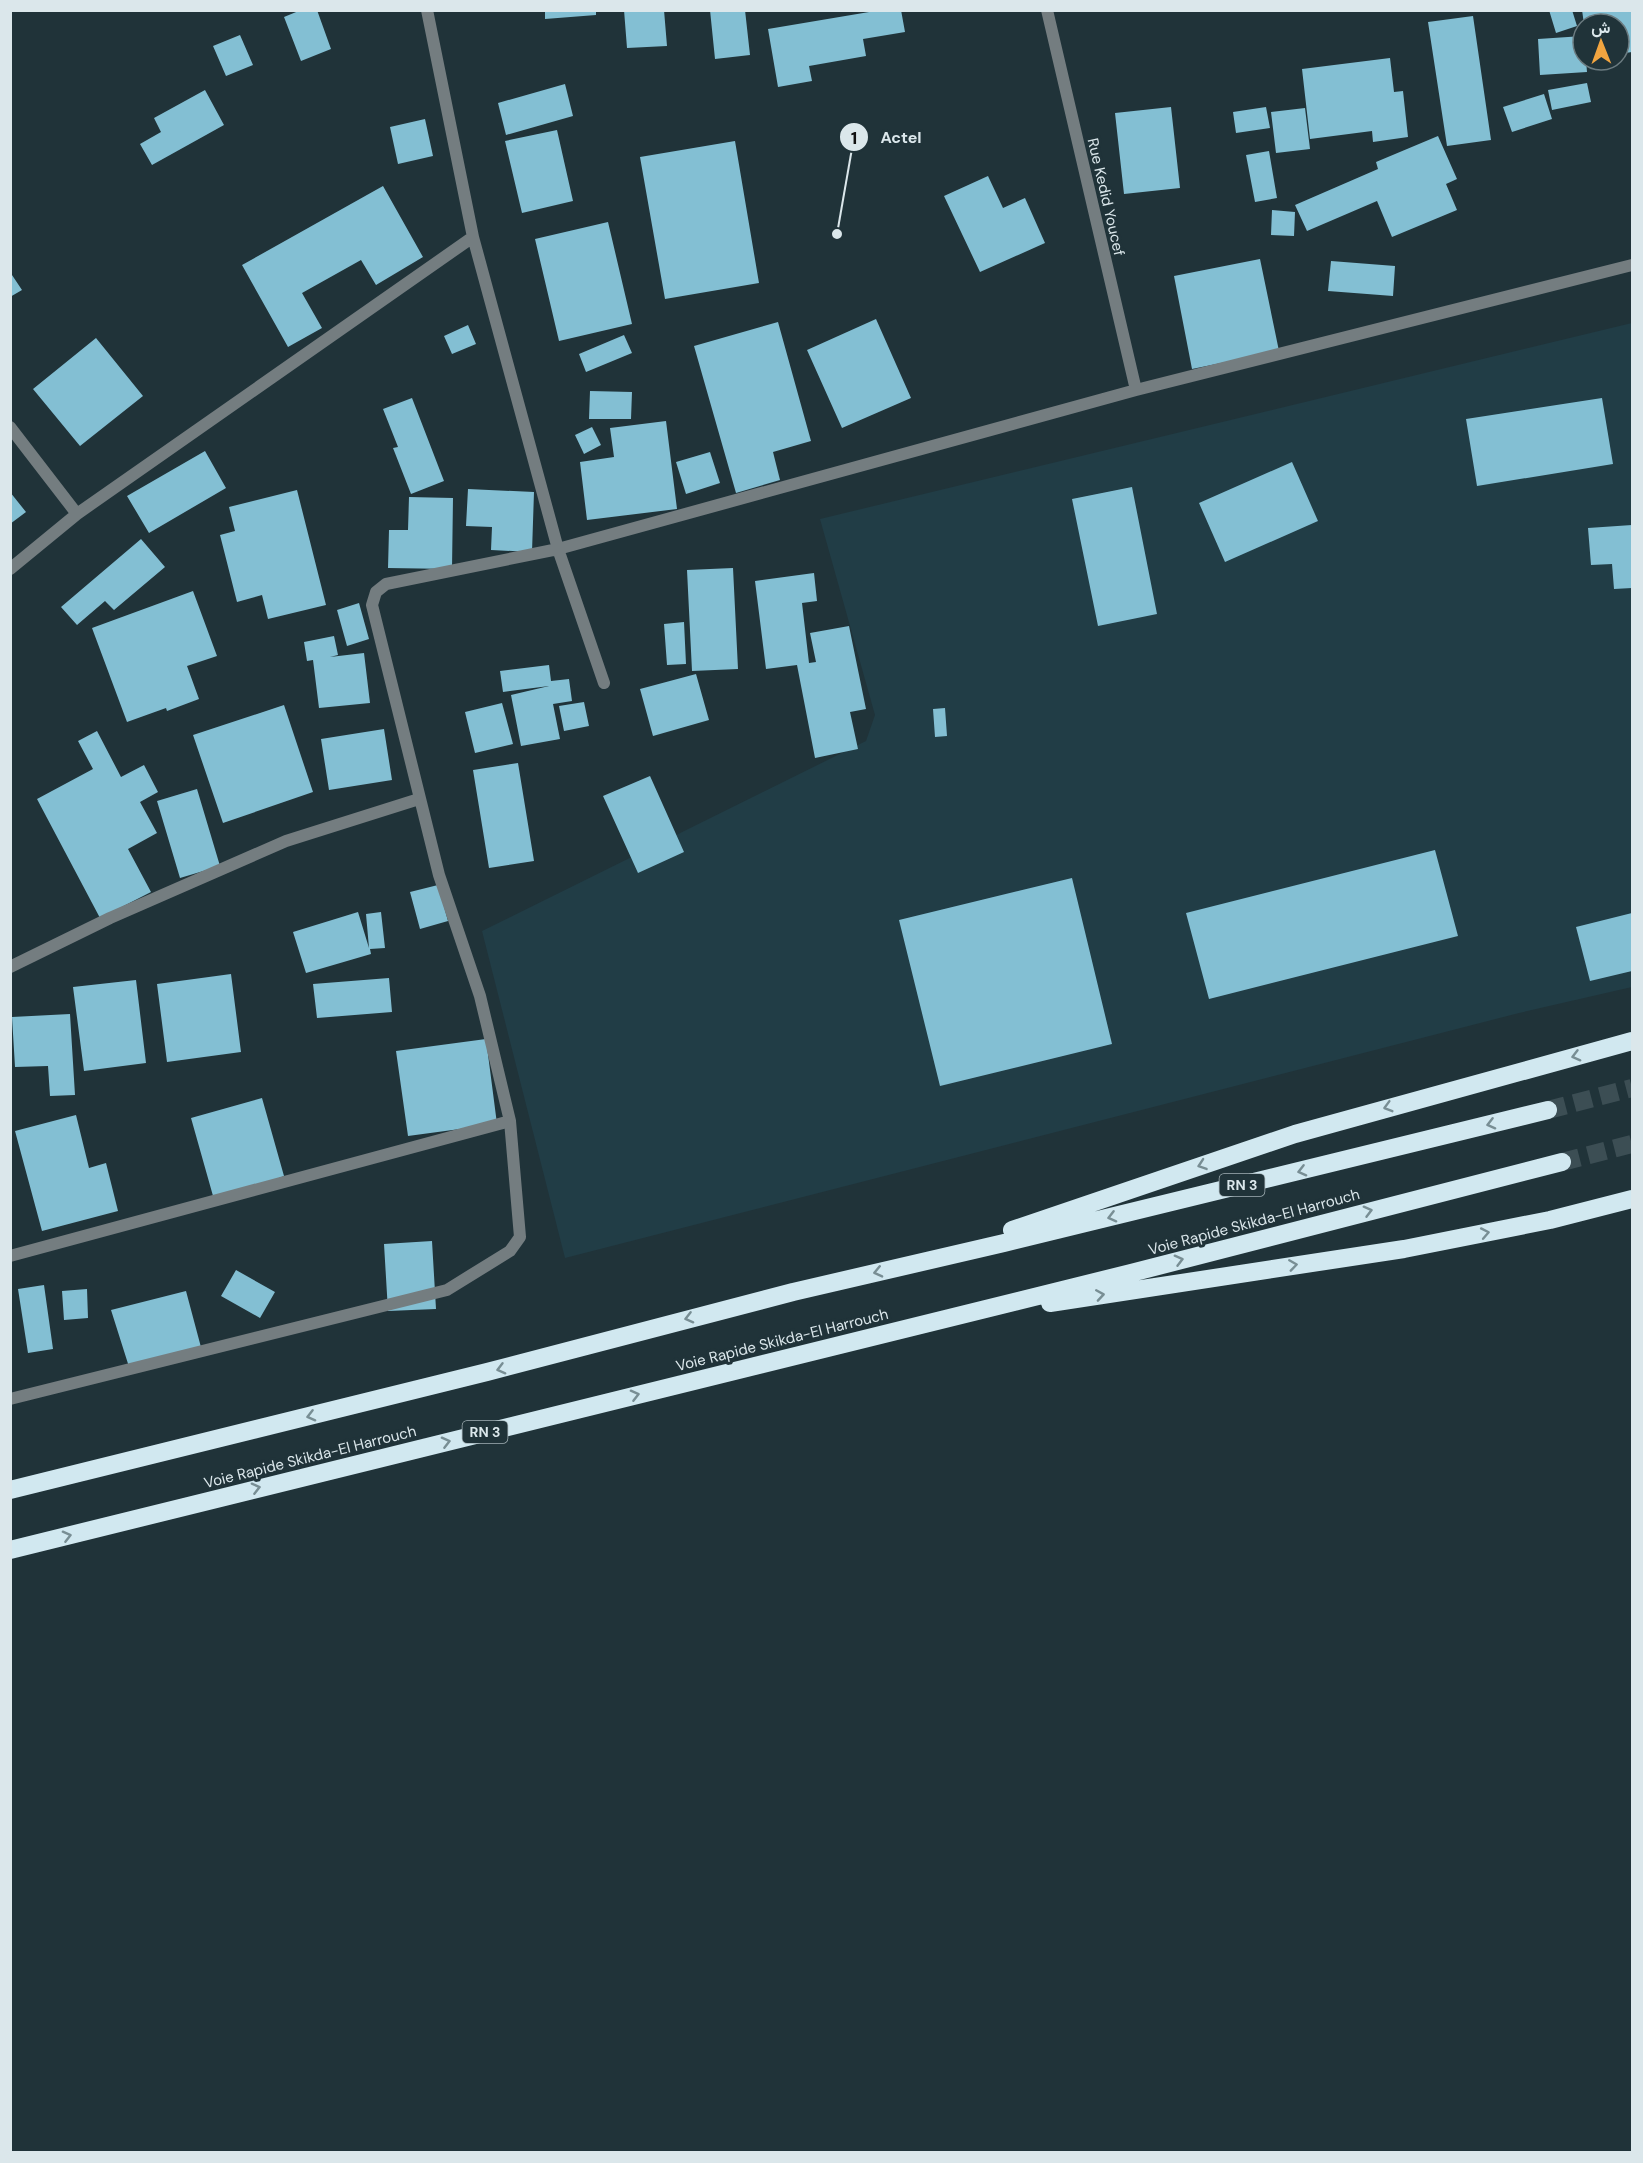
<svg xmlns="http://www.w3.org/2000/svg" width="1643" height="2163" viewBox="0 0 1643 2163" font-family="'DM Sans',Vazirmatn,sans-serif">
  <rect width="100%" height="100%" fill="#203339"/>
  <path fill="#213d46" d="M1632,323V987L1519,1013L565,1258L482,931L866,741L875,715L820,519Z"/>
  <path fill="#83bfd3" d="M301,10H317L331,49L301,61L284,17Z
    M545,10H596V15L545,19Z
    M624,10H664L667,46L627,48Z
    M710,10H745L750,55L715,59Z
    M881,10H901L905,32L863,39L866,56L809,66L812,81L778,87L768,29Z
    M1549,10H1572L1577,26L1556,33Z
    M1582,10H1605L1606,12L1632,10V52L1619,54V24H1584Z
    M1473,16L1491,140L1447,146L1428,22Z
    M240,35L253,65L226,76L213,46Z
    M1583,36V60H1586L1587,72L1540,75L1538,39Z
    M1390,58L1394,92L1403,91L1408,137L1373,142L1372,131L1310,139L1302,69Z
    M1587,83L1591,102L1552,110L1548,90Z
    M565,84L573,116L506,135L498,103Z
    M205,90L224,125L152,165L140,144L161,132L154,118Z
    M1544,94L1552,119L1512,132L1503,107Z
    M1171,107L1180,188L1124,194L1115,113Z
    M1266,107L1270,128L1236,133L1233,112Z
    M1305,108L1310,149L1276,153L1271,112Z
    M425,119L433,156L398,164L390,127Z
    M557,130L573,201L522,213L505,141Z
    M1438,136L1457,179L1446,184L1457,210L1392,237L1377,201L1307,231L1295,205L1378,169L1376,162Z
    M735,141L759,283L665,299L640,157Z
    M1269,151L1277,198L1255,202L1246,155Z
    M988,176L1003,208L1025,198L1045,243L980,272L944,196Z
    M383,186L423,257L376,285L361,260L302,293L322,328L288,347L242,265Z
    M1272,210L1295,212L1294,236L1271,235Z
    M608,222L632,324L559,341L535,239Z
    M1260,259L1279,351L1192,369L1174,276Z
    M1331,261L1395,266L1393,296L1328,291Z
    M10,272L22,290L10,297Z
    M876,319L911,398L842,428L807,350Z
    M778,322L811,441L773,452L780,480L736,493L694,346Z
    M468,325L476,344L452,354L444,336Z
    M624,335L632,353L586,372L579,354Z
    M96,338L143,396L80,446L33,389Z
    M590,391L632,392L631,419H589Z
    M412,398L444,481L411,494L393,448L398,447L383,409Z
    M1602,398L1613,464L1477,486L1466,419Z
    M666,421L677,509L587,520L580,462L614,457L610,428Z
    M592,427L601,445L584,454L575,435Z
    M205,451L226,488L149,533L127,496Z
    M710,452L720,483L686,494L676,462Z
    M1292,462L1318,521L1225,562L1199,503Z
    M1132,487L1157,614L1098,626L1072,499Z
    M468,489L534,492L532,552L491,550L492,527L466,526Z
    M297,490L326,605L268,619L262,595L237,602L220,535L235,531L229,507Z
    M10,492L26,512L10,524Z
    M409,497L453,498L452,569L388,568L389,530H408Z
    M1632,525V588L1614,589L1612,564L1591,565L1588,528Z
    M141,539L165,567L114,610L105,601L77,625L61,607Z
    M733,568L738,669L692,671L687,570Z
    M814,573L817,601L802,603L809,663L816,662L810,633L849,626L866,709L850,712L858,749L815,758L797,665L766,669L755,581Z
    M193,591L217,656L187,666L199,699L167,711L166,708L127,722L92,628Z
    M359,603L369,639L347,646L337,610Z
    M684,622L686,664L667,665L664,624Z
    M334,636L338,655L330,657L364,653L370,703L319,708L313,660L307,661L304,642Z
    M549,665L551,681L569,679L572,701L553,704L560,739L521,746L511,695L549,686L503,692L500,671Z
    M696,674L709,720L653,736L640,689Z
    M584,702L589,726L564,731L559,706Z
    M502,703L513,744L475,753L465,712Z
    M284,705L313,792L223,823L193,735Z
    M945,708L947,736L935,737L933,709Z
    M384,729L392,780L329,790L321,739Z
    M97,731L121,777L144,765L158,792L140,802L157,833L128,849L151,892L100,918L37,799L93,769L78,741Z
    M518,763L534,861L489,868L473,770Z
    M650,776L684,852L638,873L603,796Z
    M197,789L220,866L180,878L157,801Z
    M1435,850L1458,936L1209,999L1186,913Z
    M1072,878L1112,1044L940,1086L899,920Z
    M438,885L448,921L420,929L410,892Z
    M358,912L369,948L366,914L381,912L385,948L370,949L371,954L306,973L293,932Z
    M1632,913V971L1590,981L1576,927Z
    M231,974L241,1052L167,1062L157,984Z
    M389,978L392,1012L317,1018L313,984Z
    M136,980L146,1063L84,1071L73,987Z
    M70,1014L75,1095L50,1096L48,1066L15,1067L12,1017Z
    M486,1039L497,1124L408,1136L396,1051Z
    M262,1098L284,1176L215,1203L191,1118Z
    M76,1115L89,1168L106,1163L118,1211L42,1231L15,1131Z
    M432,1241L436,1309L388,1311L384,1244Z
    M236,1270L275,1292L260,1318L221,1296Z
    M44,1285L53,1349L28,1353L18,1289Z
    M87,1289L88,1318L64,1320L62,1291Z
    M186,1291L202,1351L130,1370L111,1310Z"/>
  <g fill="none" stroke-linecap="round" stroke-linejoin="round">
    <path stroke="#3c4e54" stroke-width="18" stroke-dasharray="18 9" stroke-linecap="butt" d="M1548,1110L1632,1088
      M1562,1162L1632,1144"/>
    <path stroke="#747d80" stroke-width="12" d="M1047,10L1136,390
      M473,237L558,549L604,683
      M10,427L77,514L473,237L427,10
      M10,569L77,514
      M10,967L110,918L286,841L419,799
      M510,1121L480,996L439,875L372,605L376,592L386,584L558,549L1136,390L1632,265
      M10,1256L510,1121L520,1237L510,1251L447,1290L10,1399"/>
    <path stroke="#d1e8f0" stroke-width="18" d="M1012,1230L1295,1134L1632,1041
      M1050,1303L1404,1249L1550,1220L1632,1199
      M10,1490L487,1372L793,1292L1004,1243L1548,1110
      M10,1550L1131,1273L1562,1162"/>
  </g>
  <defs><path id="oneway-chevron" d="M-2-3.5L2.5 0L-2 3.5" fill="none" stroke-width="1.6" stroke-linecap="round" stroke-linejoin="round" transform="scale(1.5)"/></defs>
  <g stroke="#788e94">
    <use href="#oneway-chevron" transform="translate(1576 1056) rotate(165)"/>
    <use href="#oneway-chevron" transform="translate(1388 1107) rotate(164)"/>
    <use href="#oneway-chevron" transform="translate(1491 1124) rotate(166)"/>
    <use href="#oneway-chevron" transform="translate(1202 1165) rotate(161)"/>
    <use href="#oneway-chevron" transform="translate(1302 1171) rotate(166)"/>
    <use href="#oneway-chevron" transform="translate(1368 1211) rotate(-15)"/>
    <use href="#oneway-chevron" transform="translate(1112 1217) rotate(166)"/>
    <use href="#oneway-chevron" transform="translate(1485 1233) rotate(-11)"/>
    <use href="#oneway-chevron" transform="translate(1179 1260) rotate(-15)"/>
    <use href="#oneway-chevron" transform="translate(1293 1265) rotate(-8)"/>
    <use href="#oneway-chevron" transform="translate(878 1272) rotate(167)"/>
    <use href="#oneway-chevron" transform="translate(1100 1295) rotate(-9)"/>
    <use href="#oneway-chevron" transform="translate(689 1318) rotate(166)"/>
    <use href="#oneway-chevron" transform="translate(501 1369) rotate(165)"/>
    <use href="#oneway-chevron" transform="translate(635 1395) rotate(-14)"/>
    <use href="#oneway-chevron" transform="translate(311 1416) rotate(166)"/>
    <use href="#oneway-chevron" transform="translate(446 1442) rotate(-14)"/>
    <use href="#oneway-chevron" transform="translate(256 1488) rotate(-14)"/>
    <use href="#oneway-chevron" transform="translate(67 1536) rotate(-14)"/>
  </g>
  <g text-anchor="middle" dominant-baseline="central" stroke-width="6" stroke-linejoin="round" paint-order="stroke">
    <g fill="#203339" stroke="#a3b1b6" stroke-width="1.5">
      <rect x="1219.5" y="1174" width="45" height="22" rx="4.5"/>
      <rect x="462.5" y="1421" width="45" height="22" rx="4.5"/>
    </g>
    <g font-size="14" font-weight="bold" fill="#dbe7eb">
      <text x="1242" y="1185">RN 3</text>
      <text x="485" y="1432">RN 3</text>
    </g>
    <g font-size="15" fill="#dbe7eb" stroke="#203339">
      <text transform="translate(1106 197) rotate(77)">Rue Kedid Youcef</text>
      <text transform="translate(1254 1222) rotate(-15)">Voie Rapide Skikda-El Harrouch</text>
      <text transform="translate(782 1340) rotate(-14)">Voie Rapide Skikda-El Harrouch</text>
      <text transform="translate(310 1457) rotate(-14)">Voie Rapide Skikda-El Harrouch</text>
    </g>
  </g>
  <path fill="none" stroke="#dbe7eb" stroke-width="2" d="M837 234L854 137"/>
  <g fill="#dbe7eb" stroke="#203339" stroke-width="2">
    <circle cx="837" cy="234" r="6"/>
    <circle cx="854" cy="137" r="15"/>
  </g>
  <g font-size="18" text-anchor="middle" font-weight="bold" fill="#111">
    <text x="854" y="144">1</text>
  </g>
  <g font-size="16" text-anchor="middle" font-weight="bold" fill="#dbe7eb" stroke="#203339" stroke-width="6" stroke-linejoin="round" paint-order="stroke">
    <text x="901" y="143">Actel</text>
  </g>
  <rect width="1643" height="2163" fill="none" stroke="#dbe7eb" stroke-width="24"/>
  <g transform="translate(1601 42) rotate(359)"><circle r="28" fill="#203339" stroke="#6b7b80" stroke-width="1.5"/>
  <path d="M0-4.5L10 22L0 15L-10 22Z" fill="#f2a540"/>
  <text y="-9" font-size="16" font-weight="bold" text-anchor="middle" fill="#dbe7eb">ش</text>
  </g>
</svg>
